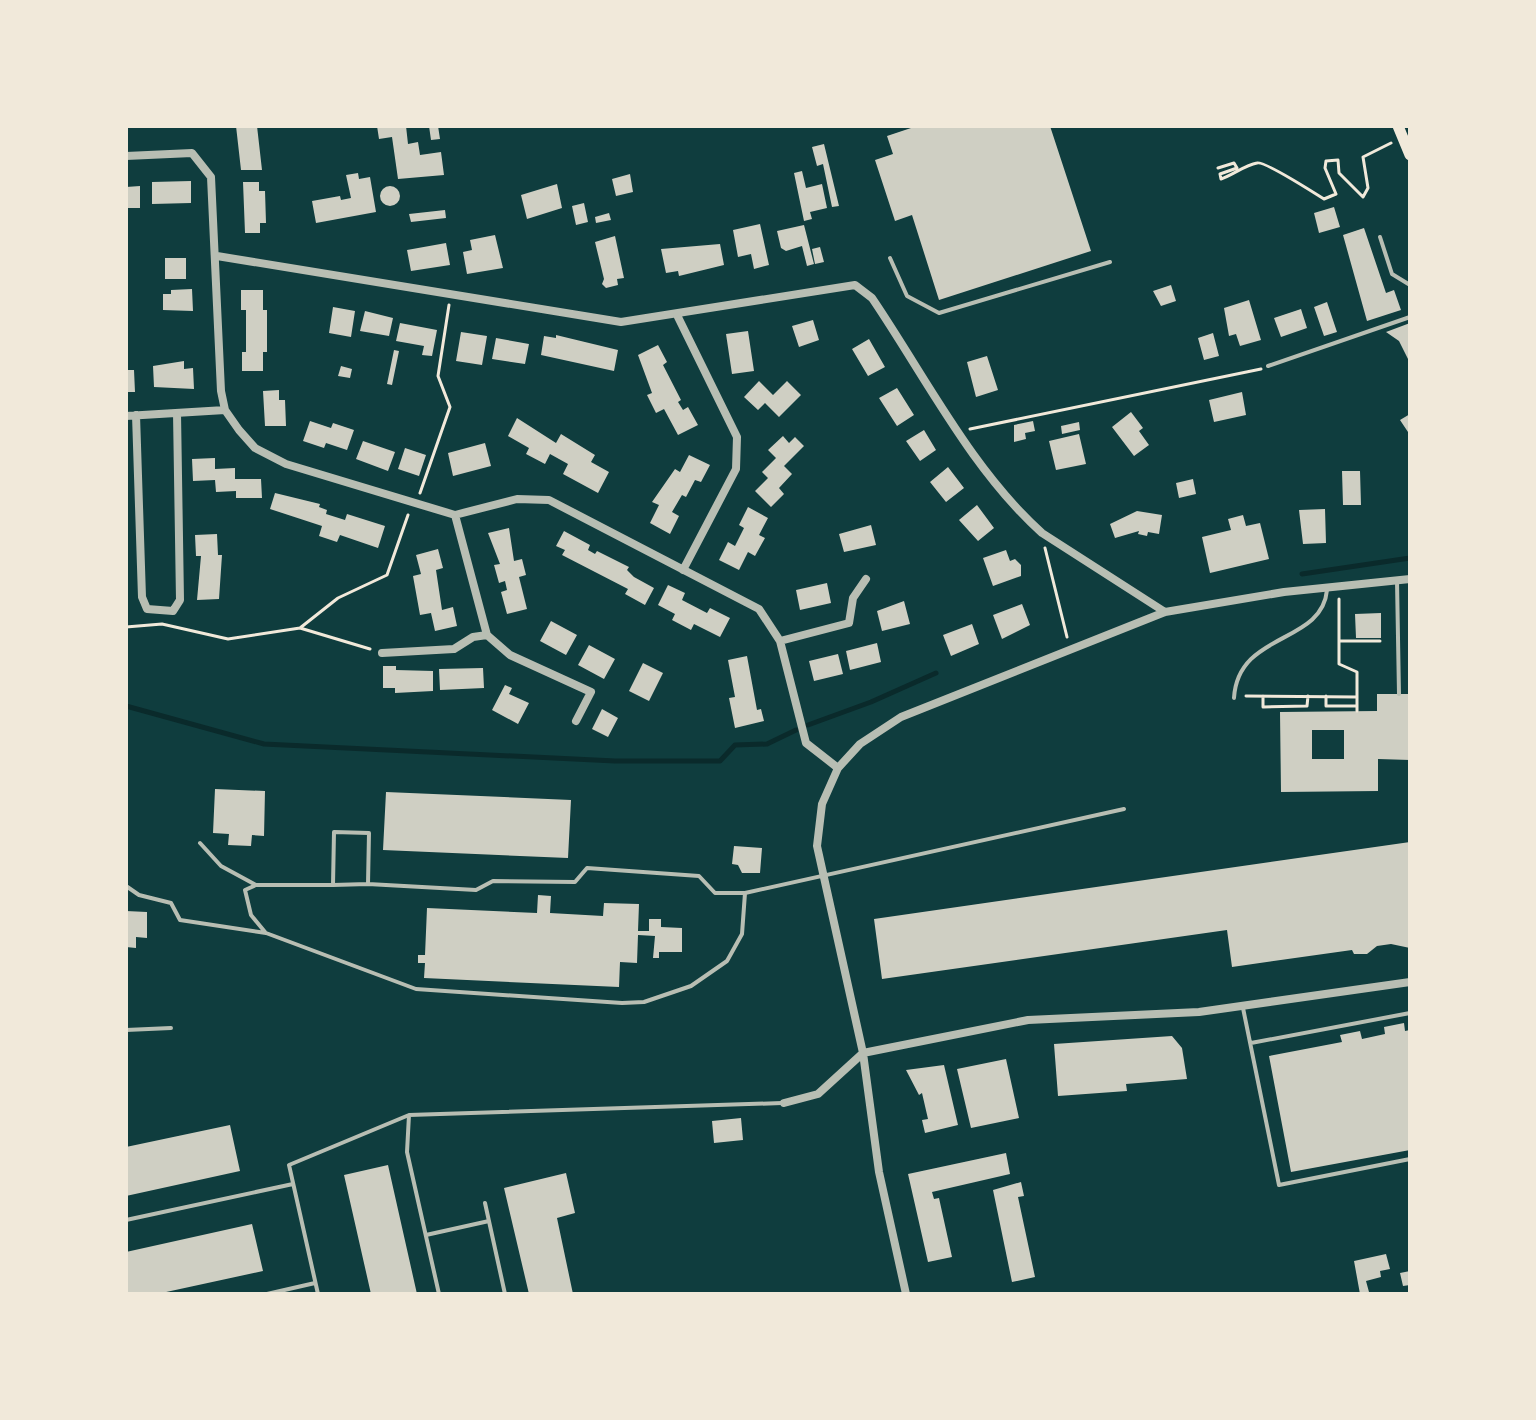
<svg xmlns="http://www.w3.org/2000/svg" width="1536" height="1420" viewBox="0 0 1536 1420" font-family="Commissioner,sans-serif">
  <rect width="100%" height="100%" fill="#0f3d3e"/>
  <g fill="none" stroke-linecap="round" stroke-linejoin="round">
    <path stroke="#0a2a2b" stroke-width="5" d="M1302,574L1410,558
      M126,706L264,744L615,761H720L735,745L767,744L796,730
      M808,725L871,702L936,673"/>
  </g>
  <path fill="#cfcfc3" fill-rule="evenodd" d="M236,126H257L262,170H241Z
    M377,126H406L408,144L418,142L420,155L441,152L444,175L398,179L392,137L379,139Z
    M429,126H438L440,139L431,140Z
    M917,126H1050L1091,251L939,300L912,215L895,221L875,160L893,154L887,136Z
    M824,144L839,206L832,207L823,164L817,166L812,147Z
    M802,171L806,188L822,184L827,208L810,212L812,219L804,221L794,173Z
    M358,173L359,179L370,177L376,212L316,223L312,201L340,196L341,200L351,198L346,175Z
    M630,174L633,192L616,196L612,179Z
    M191,181V203L152,204V182Z
    M243,182H259V191H265L266,223H260V233H245Z
    M557,184L562,208L527,219L521,195Z
    M380 196a10 10 0 1 1 20 0a10 10 0 1 1-20 0Z
    M140,186V208H126V187Z
    M584,203L588,222L576,225L572,206Z
    M1334,207L1340,227L1319,233L1314,213Z
    M445,210L446,218L411,222L409,214Z
    M609,213L611,220L596,223L595,217Z
    M760,224L769,265L754,269L751,254L738,257L733,230Z
    M804,225L814,264L807,266L802,246L786,251L781,248L777,231Z
    M1364,228L1386,293L1394,290L1401,310L1367,321L1343,235Z
    M495,235L503,268L467,274L463,252L472,250L470,240Z
    M615,236L624,278L617,279L618,285L606,288L602,284L604,279L595,242Z
    M446,243L450,265L411,271L407,250Z
    M720,244L724,265L679,276L678,271L666,273L661,249Z
    M820,247L824,262L815,264L812,249Z
    M165,258H186V279H165Z
    M1171,285L1176,301L1161,306L1153,291Z
    M192,289L193,311L163,310V294H171V290Z
    M241,290H263V310H267V352H263V371H242V352H246V310H241Z
    M1249,300L1261,340L1240,346L1236,334L1229,336L1224,308Z
    M1327,302L1337,332L1324,336L1314,307Z
    M333,307L355,311L351,337L329,333Z
    M1301,309L1307,328L1281,337L1274,318Z
    M365,311L393,318L389,336L360,331Z
    M813,320L819,340L799,347L792,326Z
    M400,323L437,330L432,356L422,355L424,346L396,341Z
    M1410,323V363L1399,341L1386,332Z
    M748,331L754,371L732,374L726,334Z
    M461,332L487,336L482,365L456,361Z
    M1213,333L1219,356L1204,360L1198,338Z
    M556,335L618,350L614,371L541,355L544,336L556,338Z
    M496,338L529,344L525,364L492,359Z
    M869,339L885,367L868,376L852,349Z
    M658,345L667,362L663,365L681,400L678,402L683,410L688,407L698,425L678,435L664,409L656,413L647,395L652,393L638,355Z
    M394,350L399,351L392,385L387,384Z
    M987,356L998,390L976,397L967,362Z
    M184,361V369L193,368L194,389L154,387L153,366Z
    M341,366L352,369L350,378L338,376Z
    M126,370H134L135,392H126Z
    M759,381L773,395L787,381L801,395L779,417L765,403L758,410L744,397Z
    M897,388L914,415L897,426L879,398Z
    M279,390V400H285L286,426H265L263,391Z
    M1242,392L1246,415L1214,422L1209,400Z
    M1131,412L1143,428L1139,431L1149,445L1134,456L1112,427Z
    M1410,414V435L1400,420Z
    M517,418L556,443L561,434L595,455L591,462L609,472L598,493L563,474L568,464L550,454L545,464L526,454L529,448L508,436Z
    M310,421L331,428L333,423L354,430L347,450L326,443L324,448L303,441Z
    M1033,421L1035,431L1025,433L1026,439L1014,442V425Z
    M1079,422L1080,430L1062,434L1061,426Z
    M924,430L936,450L920,461L906,441Z
    M1079,434L1086,464L1056,470L1049,441Z
    M783,436L789,443L795,437L804,446L784,466L792,474L779,488L784,494L771,507L755,491L768,478L762,472L776,458L768,450Z
    M363,441L395,452L388,471L356,459Z
    M485,443L491,466L453,476L448,453Z
    M405,448L426,455L419,476L398,469Z
    M689,455L710,465L701,482L695,480L686,497L682,495L672,512L679,516L670,534L650,523L659,505L652,502L675,469L680,472Z
    M215,458V469L235,468V479H261L262,498H236V491L216,492L215,480L193,481L192,459Z
    M948,467L964,488L946,502L930,482Z
    M1342,471H1360L1361,505H1343Z
    M1193,479L1196,494L1179,498L1176,483Z
    M275,493L320,504L319,507L327,510L326,514L345,520L347,514L385,526L378,548L340,535L337,542L319,536L322,526L270,509Z
    M977,505L994,528L978,541L959,520Z
    M748,507L768,518L759,535L765,538L755,556L748,552L739,570L719,560L728,542L735,546L744,528L739,525Z
    M1325,509L1326,543L1303,544L1299,510Z
    M1137,511L1162,515L1159,534L1148,532L1147,536L1138,534L1139,531L1115,538L1110,524Z
    M1243,515L1246,526L1260,523L1269,559L1210,573L1202,537L1231,530L1228,519Z
    M871,525L876,545L844,552L839,534Z
    M509,528L514,561L522,559L526,575L519,577L527,609L507,614L501,592L507,590L505,581L499,583L494,565L500,564L488,533Z
    M564,531L590,545L588,550L595,554L597,551L629,567L627,570L634,577L654,588L645,605L625,594L628,589L562,555L565,550L556,546Z
    M217,534L218,555H222L219,599L197,600L201,556H196L195,535Z
    M438,549L443,568L436,570L442,610L453,607L457,626L435,631L431,613L420,615L413,576L421,574L416,555Z
    M1006,550L1010,561L1015,559L1021,565V576L993,586L983,558Z
    M827,583L831,603L800,610L796,590Z
    M668,585L685,593L682,600L707,613L710,608L730,618L720,637L694,624L691,630L672,620L675,614L658,605Z
    M904,601L910,624L882,631L877,611Z
    M1022,604L1030,625L1002,639L993,615Z
    M1381,613V638H1356L1355,614Z
    M551,621L577,635L566,655L540,641Z
    M972,624L979,644L951,656L943,635Z
    M877,643L881,662L850,670L846,651Z
    M589,645L615,659L604,679L578,665Z
    M838,654L843,674L814,681L809,661Z
    M747,656L757,710L761,709L764,721L735,728L729,698L735,697L728,660Z
    M643,663L663,673L649,701L629,691Z
    M383,666H396V670L433,671V691L395,693V688H383Z
    M483,668L484,688L440,690L439,669Z
    M505,685L512,688L509,694L529,703L518,724L492,710Z
    M1377,694H1410V760L1378,759V791L1281,792L1280,712L1377,711ZM1312,730H1344V759H1312Z
    M602,709L618,718L608,737L592,729Z
    M215,789L265,791L264,836L252,835L251,846L228,845L229,834L213,833Z
    M386,792L571,800L568,858L383,850Z
    M1410,842V948L1391,944L1377,946L1367,954H1354L1352,950L1232,967L1227,930L882,979L874,919Z
    M734,846L762,848L760,873H742L738,865L732,864Z
    M538,895L551,896L550,913L603,916L604,903L639,904L638,931H649V919H661V927L682,928V952H659V958H653L655,936L638,935L637,963L620,962L619,987L424,978L425,963H418V955H425L427,908L537,913Z
    M126,911L147,912V938L136,937V948L126,947Z
    M1404,1023L1405,1031L1410,1030V1150L1291,1172L1269,1056L1342,1042L1340,1035L1360,1031L1362,1039L1385,1034L1384,1027Z
    M1172,1036L1182,1048L1187,1079L1126,1084L1127,1091L1058,1096L1054,1044Z
    M1006,1059L1019,1118L971,1128L957,1069Z
    M944,1065L958,1125L925,1133L922,1120L928,1119L922,1093L919,1095L906,1070Z
    M741,1118L743,1140L714,1143L712,1121Z
    M230,1125L240,1171L126,1196V1147Z
    M1006,1153L1010,1174L932,1192L934,1199L939,1198L952,1257L928,1262L908,1174Z
    M388,1165L417,1294H371L344,1175Z
    M566,1173L575,1213L557,1218L573,1294H529L504,1188Z
    M1021,1182L1024,1196L1018,1197L1035,1277L1012,1282L993,1190Z
    M252,1224L263,1271L157,1294H126V1252Z
    M1386,1254L1390,1269L1380,1271L1381,1277L1366,1281L1369,1292L1360,1294L1354,1261Z
    M1410,1271V1285L1403,1286L1400,1273Z"/>
  <g fill="none" stroke-linecap="round" stroke-linejoin="round">
    <path stroke="#f1e9da" stroke-width="3" d="M1218,168L1234,163L1237,168L1220,174L1221,179C1233,175 1245,165 1257,163C1264,161 1313,192 1324,199L1336,194L1325,168L1326,161L1338,160L1339,173L1363,197L1368,188L1363,157L1391,143
      M970,429L1261,369
      M420,493L450,407L438,376L449,305
      M1045,548L1067,637
      M126,627L162,624L228,639L300,628L338,598L387,575L408,515
      M300,628L370,649
      M1339,641H1380
      M1246,696L1357,697V672L1339,664V599
      M1263,696V707L1307,706L1308,696
      M1326,696V706H1357
      M1357,711V697"/>
    <path stroke="#b8beb3" stroke-width="4" d="M1380,237L1392,274L1410,285
      M890,258L907,296L939,313L1110,262
      M1268,366L1410,317
      M1397,581L1399,694
      M1234,698C1238,631 1322,645 1327,590
      M200,843L221,866L256,885
      M368,884L333,885L334,832L369,833L368,884L476,890L493,881L575,882L587,868L699,876L715,893H745
      M126,886L139,895L171,903L180,920L266,933L416,989L622,1003L644,1002L691,986L727,961L742,934L745,893L1124,809
      M265,932L251,915L245,890L256,885H333
      M1243,1008L1279,1185L1410,1159
      M126,1030L171,1028
      M1251,1043L1410,1013
      M409,1115L407,1152L439,1294
      M485,1203L505,1294
      M126,1220L293,1184
      M426,1235L489,1221
      M267,1294L315,1283
      M318,1294L289,1165L409,1115L782,1103"/>
    <path stroke="#b8beb3" stroke-width="8" d="M126,156L192,153L211,177L221,391L225,410L239,430L255,448L286,464L455,515L517,499L549,500L759,609L780,641L806,743L838,768
      M217,256L621,322L855,285L872,298C925,376 971,469 1042,533L1165,612
      M677,315L737,437L736,469L683,570
      M136,415L142,597L147,609L173,611L180,600L177,413
      M126,416L225,410
      M455,515L487,635L510,655L591,692L576,721
      M780,641L849,623L853,598L866,579
      M382,653L454,649L473,637L487,635
      M784,1103L818,1094L863,1053L1028,1020L1199,1012L1410,982
      M906,1294L879,1172L863,1053L817,846L822,804L838,768L860,744L901,717L1165,612L1284,592L1410,579"/>
    <path stroke="#f1e9da" stroke-width="11" d="M1398,126L1410,155"/>
  </g>
  <rect width="1536" height="1420" fill="none" stroke="#f1e9da" stroke-width="256"/>
</svg>
